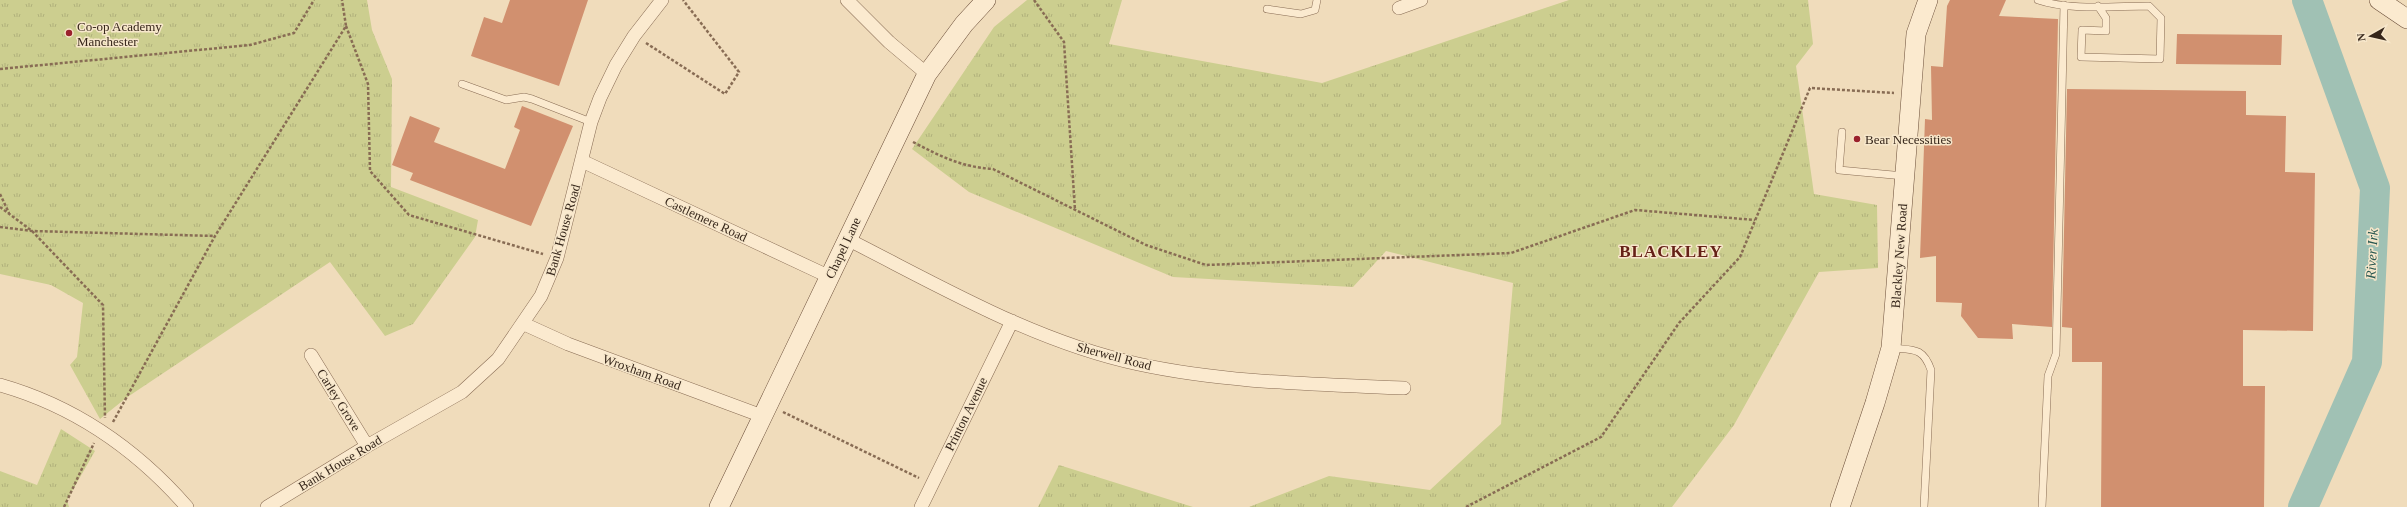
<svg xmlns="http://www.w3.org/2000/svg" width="2407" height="507" viewBox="0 0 2407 507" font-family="Georgia,serif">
  <defs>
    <pattern id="grass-tufts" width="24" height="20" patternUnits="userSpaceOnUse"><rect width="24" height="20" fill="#ccce8f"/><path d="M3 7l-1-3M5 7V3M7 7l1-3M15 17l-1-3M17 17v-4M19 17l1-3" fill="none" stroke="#b0b17b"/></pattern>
  </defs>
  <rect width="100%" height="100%" fill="#f0dcbb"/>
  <path fill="url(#grass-tufts)" d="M0,0H367L372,30L392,79L391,187L478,220L475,237L413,324L385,336L330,262L126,398L100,419L70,365L77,357L83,303L51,285L0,274Z
    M1027,0H1122L1109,44L1322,83L1569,0H1808L1813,44L1796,66L1814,194L1877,205L1878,268L1819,272L1734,425L1672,507H1249L1329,476L1430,490L1501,424L1513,283L1386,251L1353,287L1173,277L969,192L912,149L994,27Z
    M61,429L95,451L67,500L69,507H0V471L37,485Z
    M1059,465L1193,507H1038Z"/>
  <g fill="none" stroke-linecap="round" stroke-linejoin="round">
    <path stroke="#a0c1b4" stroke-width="30" d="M2303,507L2367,362L2375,188L2307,0"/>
  </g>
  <path fill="#d1906f" d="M510,0H588L559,86L471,56L484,17L502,23Z
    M1950,0H2006L1999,16L2058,19L2052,327L2012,324L2013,339L1978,338L1961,316L1962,303L1936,302V256L1920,258L1925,119L1932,120L1931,66L1943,67L1947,6Z
    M2177,34L2282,35L2281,65L2176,64Z
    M2067,89L2246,91V115L2286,116L2285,172L2315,173L2313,331L2243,330V386H2265L2264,507H2101L2102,362H2072V328L2062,327Z
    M522,106L573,126L531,226L410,180L413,173L392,165L410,116L440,128L434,142L505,169L520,130L514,127Z"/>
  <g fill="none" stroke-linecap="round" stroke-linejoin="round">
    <g stroke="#886c54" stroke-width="8">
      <path id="lane" d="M2038,0C2070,11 2115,6 2149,6L2161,18L2160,59L2081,57L2082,30L2106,31V18L2098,6
        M1267,9L1301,14L1315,10L1317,0
        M462,84L506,100L524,97L532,99L591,122
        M1842,132L1839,170L1904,176
        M1892,348C1913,350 1923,347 1931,370L1924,507
        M2042,507L2048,376L2056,354L2064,5"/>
    </g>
    <g stroke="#886c54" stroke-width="14">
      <path id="street" d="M847,0L889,42L927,74
        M1399,8L1421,0
        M582,161L830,277
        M847,239C940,286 1035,342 1138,364C1226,383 1315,384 1404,388
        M524,324L568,344L762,416
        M311,355L367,446
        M0,385C74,406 137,450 187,507
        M267,507L367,446L462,392L498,359L541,296L557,258L591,122L600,98L616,65L634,36L662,0
        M921,507L1012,321"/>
    </g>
    <g stroke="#6a4d38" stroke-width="20">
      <path id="secondary" d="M2379,0L2407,19
        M719,507L927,74L964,24L986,0
        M1840,507L1875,403L1891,348L1916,34L1928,0"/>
    </g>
    <path stroke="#886c54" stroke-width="2.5" stroke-dasharray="3 2" stroke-linecap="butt" d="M1034,0L1064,42L1075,210
      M346,26L368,84L370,171L409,215L543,254
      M646,43L725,94L739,72L683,0
      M0,69L250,45L294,33L314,0
      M913,142C940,156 961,167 993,169L1146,245L1206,265L1511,253L1635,210L1755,220
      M0,194L9,213
      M0,207L32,231L103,305L105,418
      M0,227L32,231L215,236
      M783,412L919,478
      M113,422L215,236L346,26L342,0
      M64,507L94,443
      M1466,507L1601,437L1679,323L1740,257L1810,88L1894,93"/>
    <use href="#lane" stroke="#fbeacf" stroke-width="7"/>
    <use href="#street" stroke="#fbeacf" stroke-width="13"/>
    <use href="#secondary" stroke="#fbeacf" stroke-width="19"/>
  </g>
  <g fill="#9a212c" stroke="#f7e7cb" stroke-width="1.5">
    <circle cx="69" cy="33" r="4"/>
    <circle cx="1857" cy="139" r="4"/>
  </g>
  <g text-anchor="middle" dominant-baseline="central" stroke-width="3" stroke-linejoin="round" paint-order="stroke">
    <g font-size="13" fill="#36261a" stroke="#f7e7cb" text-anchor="start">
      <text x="77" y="26">Co-op Academy<tspan x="77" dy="15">Manchester</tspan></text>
      <text x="1865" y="139">Bear Necessities</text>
    </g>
    <g font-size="13" fill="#36261a" stroke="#f7e7cb">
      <text transform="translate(706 219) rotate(25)">Castlemere Road</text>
      <text transform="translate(563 230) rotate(-74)">Bank House Road</text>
      <text transform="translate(843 248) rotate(-65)">Chapel Lane</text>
      <text transform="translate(1899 256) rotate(-86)">Blackley New Road</text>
      <text transform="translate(1114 356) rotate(15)">Sherwell Road</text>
      <text transform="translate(642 372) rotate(20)">Wroxham Road</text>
      <text transform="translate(339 400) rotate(58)">Carley Grove</text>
      <text transform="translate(966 414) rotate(-64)">Printon Avenue</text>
      <text transform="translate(340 463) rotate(-31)">Bank House Road</text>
    </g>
    <g font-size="14" font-style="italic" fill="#285750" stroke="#f7e7cb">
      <text transform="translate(2372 254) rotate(-87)">River Irk</text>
    </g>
    <g font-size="17" font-weight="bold" letter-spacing="1" fill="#652117" stroke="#f7e7cb">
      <text x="1671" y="251">BLACKLEY</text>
    </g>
  </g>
  <g transform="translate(2371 36) rotate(262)" stroke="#f7e7cb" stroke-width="3" paint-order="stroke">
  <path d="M0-3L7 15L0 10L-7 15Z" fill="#36261a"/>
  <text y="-6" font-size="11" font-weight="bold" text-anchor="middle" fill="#36261a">N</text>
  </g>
</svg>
